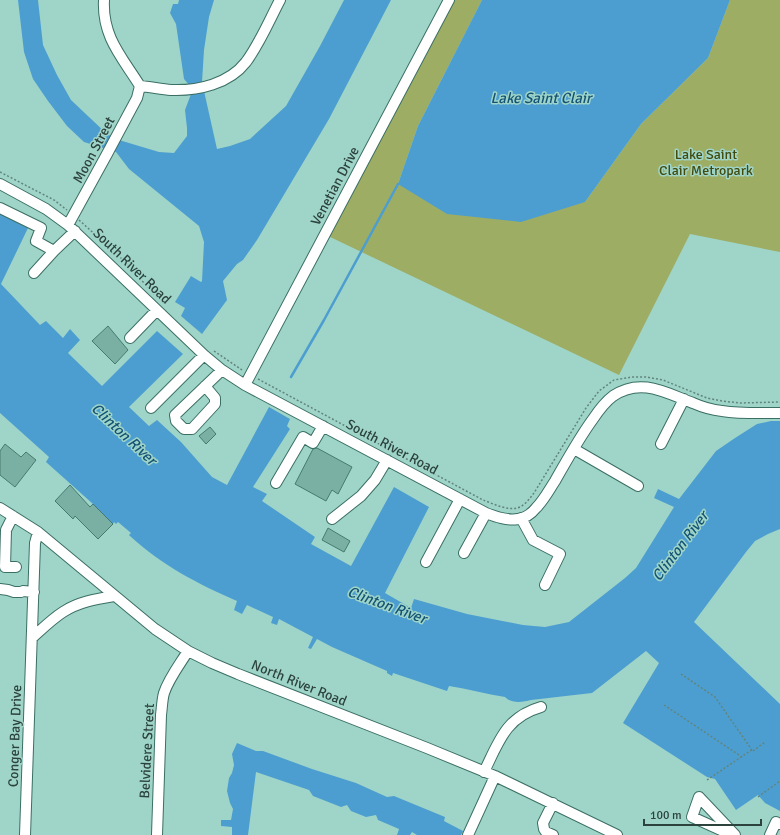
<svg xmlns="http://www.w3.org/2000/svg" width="780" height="835" viewBox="0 0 780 835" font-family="Signika,sans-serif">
  <rect width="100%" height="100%" fill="#9fd5c8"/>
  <path fill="#9ead64" d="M452,0H482L418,126L398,184L585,202L641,124L708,58L730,0H780V252L690,234L619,375L328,236Z"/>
  <path fill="#4d9ed0" d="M18,0H38L43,45L57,75L71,100L107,134L119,140L159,152L174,153L187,136V128L185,110L191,94L190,86L184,79L176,24L170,13L173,4H178L179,0H214L209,17L204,50L202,82L217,149L230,146L250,139L286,106L320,46L344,0H391L329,119L257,240L243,260L237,264L223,281L227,300L202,334L181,316L185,308L175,302L191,276L201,282L202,281L204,242L199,226L129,169L116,152L84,142L67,126L48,101L33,79L24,52Z
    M482,0H730L708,58L641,124L585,202L521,222L447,214L398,184L418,126Z
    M0,213L28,228L1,284L40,325L46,321L63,338L70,329L80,340L68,353L102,386L157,331L183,354L129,407L149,426L157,420L181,442L212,477L227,485L269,407L290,419L287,426L290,429L253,487L267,494L262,501L315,537L311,544L351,566L394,487L429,507L385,593L411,608L414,599L467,614L523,625L545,627L569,622L625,578L636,568L674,507L654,498L658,489L679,499L716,451L735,438L757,424L771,421H780V529L768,534L755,541L746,552L694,622L780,704V811L765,803L758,795L736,810L715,779L707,777L623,723L659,663L646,651L592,693L531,700C523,702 511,704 505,697C486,694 468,689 449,686L447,691L393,673L392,676L387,673V671L332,647L317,639L311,649L308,648L313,637L279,619L277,625L271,623L273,617L247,605L242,614L234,610L237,601C198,584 163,566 130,536L129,535L131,533L118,522L116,524L114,522L113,524L103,516L102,513L93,504L46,462L49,457L0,413Z
    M237,743L256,751H263L312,769L356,783L387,797L394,796L445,817L444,821L463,831L461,835H417L412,832L410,835H397L399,829L378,820L376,815L366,817L351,811L347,805L341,807L313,796L309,790L256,772L248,835H232V827L221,826V820H231L233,809L230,803L227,791L229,778L232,773L234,765L232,754Z"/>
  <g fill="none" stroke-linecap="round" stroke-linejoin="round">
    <path stroke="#4d9ed0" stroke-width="2.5" d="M291,377L324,320L398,184"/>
  </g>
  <path fill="#7ab0a3" stroke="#467a6f" d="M108,326L128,350L115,364L92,341Z
    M210,427L216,434L206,444L199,436Z
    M5,444L21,457L26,452L36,460L15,487L0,475V451Z
    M317,448L352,467L338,494L332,490L326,501L295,484L313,449Z
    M70,485L90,507L93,504L113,524L98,539L75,516L73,519L55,501Z
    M328,528L350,541L344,552L322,540Z"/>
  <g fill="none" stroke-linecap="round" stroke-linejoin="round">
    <g stroke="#3b6f64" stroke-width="12">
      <path id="minor" d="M104,0C102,37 122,57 140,86C150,87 161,89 171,90C198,91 229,84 246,62C260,43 269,21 280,0
        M0,184L46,209L68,225L204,355L222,370L245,385L486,513C496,517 507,521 518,519C525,518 532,513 536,508C544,500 549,490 555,481C567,460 579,438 593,419C599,410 605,402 613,396C641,377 666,393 693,403C702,407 713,410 722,411C741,414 761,413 780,413
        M0,208L41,228L36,241L54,251L75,231
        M68,225L107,154L137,98L140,86
        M34,273L54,251
        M130,338L157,310
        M245,385L449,0
        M205,386L215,398V404L192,429H184L176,421L175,415L222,370
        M151,408L204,355
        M661,444L684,399
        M574,449L638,486
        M276,483L303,437L313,443L323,426
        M0,508L38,532L155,629L188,651L212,663L238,674L427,748L495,776L617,835
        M13,516L6,530L5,567H16
        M521,518L533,540L560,554L545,585
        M332,519L361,496L375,480L387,460
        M464,553L486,513
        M426,562L460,499
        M0,589L8,590L14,592H21L23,591L34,592
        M32,638C42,629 52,619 63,612C78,602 96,599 114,596
        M484,772C499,741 506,717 541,707
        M553,803L543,823L544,829L546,832L553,835
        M25,835L35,543L38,532
        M157,835L161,715C162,708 162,700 164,693C169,678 180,664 188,651
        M468,835L495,776
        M732,835L692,817L699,797L735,835
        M770,835L776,822L780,824"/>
    </g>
    <path stroke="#61857d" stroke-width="1.5" stroke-dasharray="2 2" stroke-linecap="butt" d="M0,172L54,200L67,210
      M79,220L120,257L156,296
      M214,351L242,370
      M258,379L483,500C494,504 509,512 520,507C526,504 530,498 534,493L586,408L599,391L614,380L632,377H646L663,380L707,398L722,401L740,403L780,402
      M681,674L715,697L752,750
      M664,705L742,757
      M753,751L765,742
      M707,780L753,749
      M758,797L780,781"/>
    <use href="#minor" stroke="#fff" stroke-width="10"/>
  </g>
  <g text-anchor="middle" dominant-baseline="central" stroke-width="3" stroke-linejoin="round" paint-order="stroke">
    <g font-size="14" fill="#2c423d" stroke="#9fd5c8">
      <text transform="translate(94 150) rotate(-62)">Moon Street</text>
      <text transform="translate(335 186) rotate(-62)">Venetian Drive</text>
      <text transform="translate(132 266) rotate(44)">South River Road</text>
      <text transform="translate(392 447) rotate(28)">South River Road</text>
      <text transform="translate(299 683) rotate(22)">North River Road</text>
      <text transform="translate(15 736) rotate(-88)">Conger Bay Drive</text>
      <text transform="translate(147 751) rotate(-87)">Belvidere Street</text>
    </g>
    <g font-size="14" fill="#414a0c" stroke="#9fd5c8">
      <text x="706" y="154">Lake Saint<tspan x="706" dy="16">Clair Metropark</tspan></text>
    </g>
    <g font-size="15" font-style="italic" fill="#155375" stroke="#9fd5c8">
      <text x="541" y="98">Lake Saint Clair</text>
      <text transform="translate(124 434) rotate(43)">Clinton River</text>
      <text transform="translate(680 546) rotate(-53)">Clinton River</text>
      <text transform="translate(387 605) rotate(20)">Clinton River</text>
    </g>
  </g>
  <path d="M644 819v6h117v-6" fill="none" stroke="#2c423d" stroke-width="2"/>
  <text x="650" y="819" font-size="12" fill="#2c423d" stroke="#9fd5c8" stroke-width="3" paint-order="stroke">100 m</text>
</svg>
